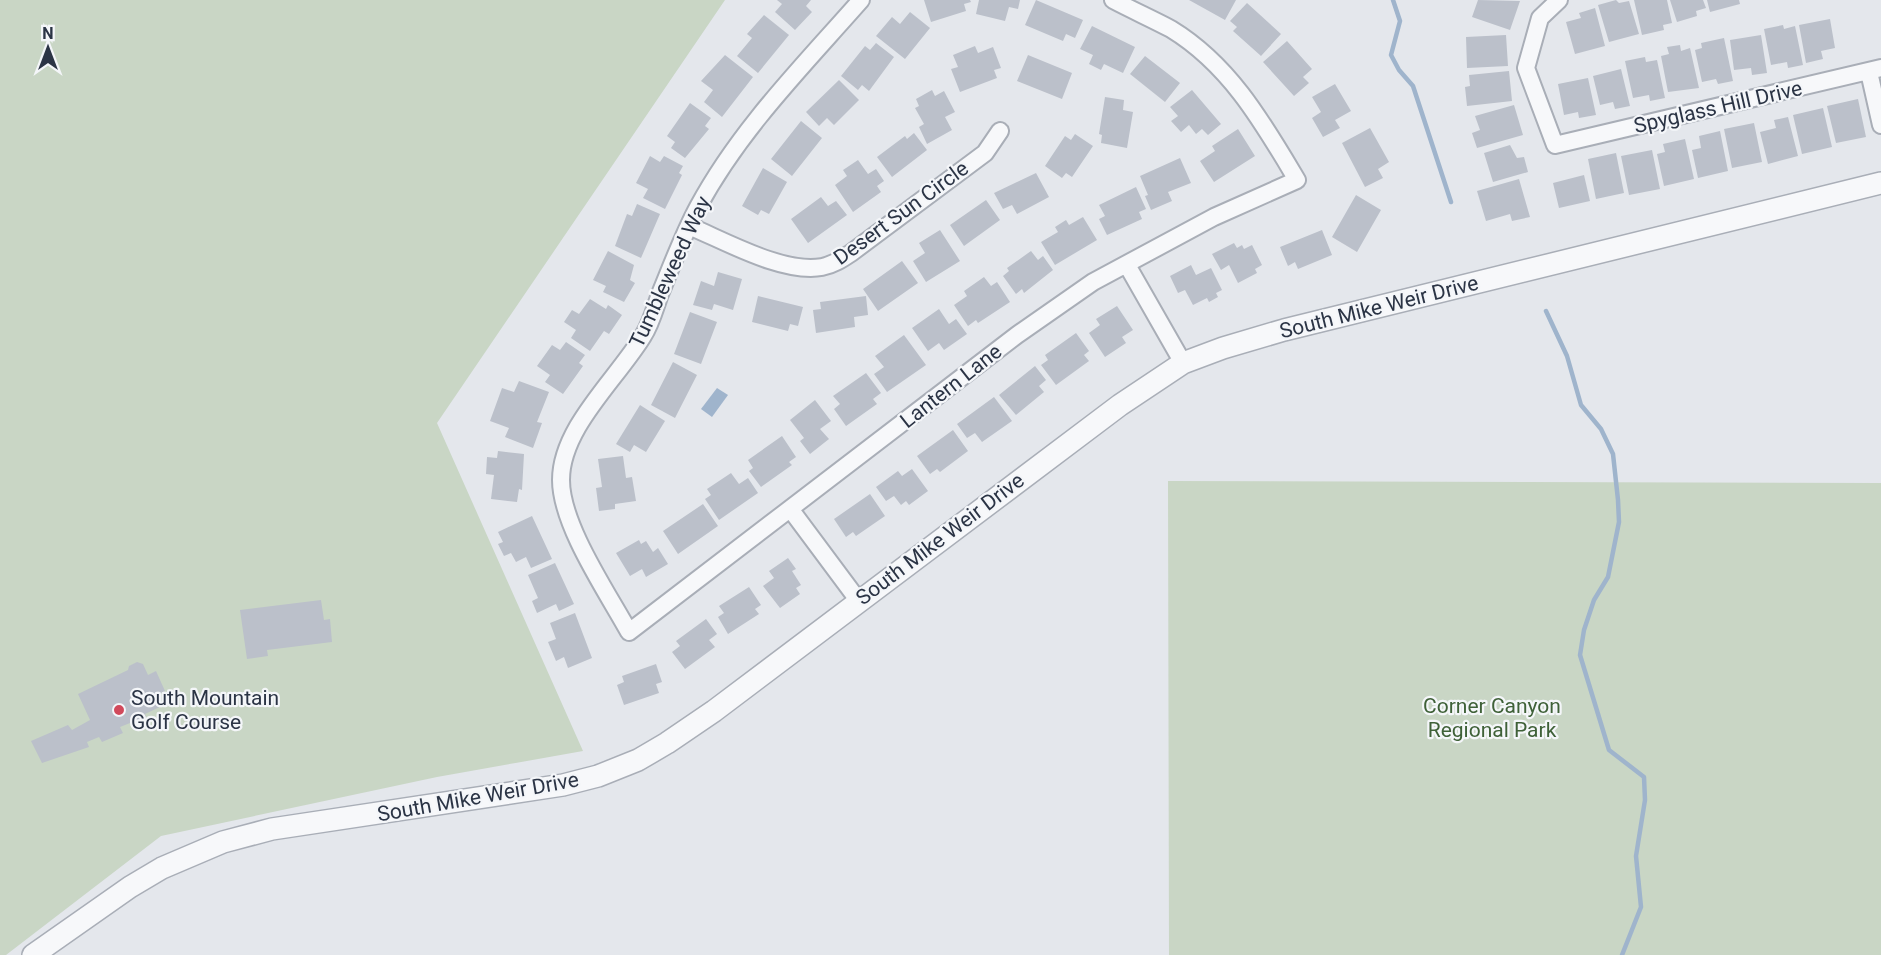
<svg xmlns="http://www.w3.org/2000/svg" width="1881" height="955" viewBox="0 0 1881 955" font-family="Roboto,sans-serif">
  <rect width="100%" height="100%" fill="#e4e7ec"/>
  <path fill="#c9d6c5" d="M0,0H725L437,423L583,751L437,777L161,836L6,955H0Z
    M1168,481L1881,483V955H1169Z"/>
  <path fill="#9fb4cc" d="M717,388L728,395L712,417L701,409Z"/>
  <g fill="none" stroke-linecap="round" stroke-linejoin="round">
    <path stroke="#9fb4cc" stroke-width="4.5" d="M1393,0L1400,21L1391,55L1399,70L1413,86L1451,202
      M1546,311L1567,356L1581,405L1601,429L1613,454L1618,500L1619,522L1608,577L1594,600L1584,630L1580,655L1609,750L1644,777L1645,800L1636,856L1641,907L1622,955"/>
  </g>
  <path fill="#bbc0ca" d="M777,0H811L806,6L812,12L795,30L775,12L782,4Z
    M924,0H970L971,2L964,4L966,11L931,22Z
    M979,0H1020L1018,9L1009,7L1005,21L976,14Z
    M1036,0L1083,20L1075,38L1066,34L1063,41L1025,25Z
    M1189,0H1236L1225,20Z
    M1478,0L1520,1L1510,30L1472,17Z
    M1616,0L1619,3L1629,1L1639,34L1609,42L1598,5Z
    M1634,0H1667L1672,23L1663,25L1664,30L1642,35Z
    M1670,0H1703L1706,8L1696,11L1697,16L1677,22Z
    M1707,0H1739L1740,4L1710,12Z
    M1247,3L1281,34L1261,56L1233,31L1237,27L1230,21Z
    M1595,8L1605,46L1575,54L1566,22L1581,18L1579,13Z
    M910,12L930,28L905,59L876,36L892,17L900,24Z
    M764,15L789,35L758,73L737,56L752,38L747,34Z
    M1830,19L1835,48L1821,51L1823,59L1806,63L1799,25Z
    M1783,25L1784,29L1795,26L1803,65L1788,68L1787,62L1771,65L1764,29Z
    M1092,26L1135,47L1123,73L1104,64L1101,70L1089,64L1093,55L1080,49Z
    M1506,35L1508,66L1467,68L1466,37Z
    M1761,35L1767,73L1752,75L1751,68L1734,70L1730,40Z
    M1724,38L1733,81L1718,84L1716,79L1702,82L1695,50L1702,48L1701,43Z
    M1287,41L1312,69L1303,77L1309,83L1294,96L1263,62Z
    M876,43L894,57L869,91L862,85L858,90L841,76L865,46L870,50Z
    M1680,45L1681,51L1690,48L1699,88L1668,92L1661,56L1669,54L1667,47Z
    M975,46L978,53L993,47L1001,68L994,70L997,78L960,92L951,69L958,67L953,55Z
    M725,55L753,77L722,117L704,102L713,90L701,81Z
    M1028,55L1072,73L1062,99L1017,81Z
    M1145,56L1180,83L1165,102L1130,74Z
    M1645,57L1646,62L1657,60L1665,98L1650,101L1649,95L1633,98L1625,61Z
    M1621,69L1630,106L1615,109L1613,102L1600,105L1593,76Z
    M1509,71L1512,101L1467,106L1465,87L1470,86L1469,75Z
    M1588,78L1596,115L1579,118L1578,112L1564,115L1558,84Z
    M839,80L859,100L834,125L827,118L819,126L806,112Z
    M1335,84L1351,111L1335,120L1340,128L1323,137L1312,118L1321,112L1312,97Z
    M932,90L935,96L944,91L955,112L945,117L952,130L927,144L919,127L924,124L915,108L919,106L916,99Z
    M1192,90L1221,124L1208,135L1202,129L1196,134L1189,125L1181,132L1171,121L1178,116L1170,107Z
    M1105,97L1124,100L1123,110L1133,112L1127,148L1101,143L1102,135L1099,134Z
    M1858,99L1866,137L1836,143L1827,106Z
    M690,103L711,118L705,126L709,129L685,158L671,148L675,142L667,136Z
    M1514,105L1523,135L1477,148L1472,133L1480,130L1475,116Z
    M1823,108L1832,147L1802,154L1793,115Z
    M1788,117L1798,156L1768,164L1760,132L1776,128L1774,120Z
    M801,121L822,138L792,176L771,159Z
    M1754,123L1762,162L1732,168L1724,129Z
    M1370,128L1389,162L1378,169L1383,178L1365,187L1342,143Z
    M1238,129L1255,156L1214,182L1200,161L1215,151L1212,146Z
    M1720,131L1728,171L1698,178L1692,150L1701,148L1699,136Z
    M914,133L927,150L892,177L877,157L905,136L907,139Z
    M1075,134L1093,146L1072,177L1066,173L1062,178L1045,166L1065,136L1071,140Z
    M1685,139L1694,179L1664,186L1657,154L1665,152L1663,144Z
    M1510,145L1517,158L1524,157L1528,172L1493,182L1484,153Z
    M1652,150L1660,189L1629,195L1621,156Z
    M1616,153L1624,193L1596,199L1588,159Z
    M650,156L660,162L664,156L683,166L679,173L682,175L665,209L643,198L648,189L636,183Z
    M1180,158L1191,183L1168,192L1172,201L1151,210L1145,196L1148,195L1140,176Z
    M858,160L868,174L876,169L884,181L877,186L881,192L853,212L835,185L847,176L843,170Z
    M763,168L787,182L769,214L761,210L758,215L742,206Z
    M1036,173L1049,197L1017,214L1012,205L1003,209L994,193Z
    M1584,175L1590,201L1559,208L1553,183Z
    M1519,179L1530,217L1512,221L1510,214L1486,221L1477,191Z
    M1136,187L1146,209L1139,212L1142,219L1107,235L1099,219L1105,216L1099,205Z
    M1356,195L1381,210L1357,252L1332,237Z
    M821,197L828,206L836,201L847,215L808,243L791,219Z
    M986,200L1000,220L964,246L950,225Z
    M637,204L660,214L641,258L615,246L627,214L632,216Z
    M1083,217L1097,240L1055,265L1041,242L1058,232L1055,227L1066,220L1069,225Z
    M940,230L960,261L926,282L913,261L925,253L919,243Z
    M1322,230L1332,255L1298,269L1295,262L1288,266L1280,247Z
    M1234,243L1237,248L1242,245L1244,249L1252,245L1262,265L1255,269L1257,273L1238,283L1229,265L1221,270L1212,254Z
    M608,251L634,265L630,280L635,283L624,302L603,292L606,286L593,280Z
    M1031,251L1038,260L1043,256L1053,270L1024,293L1022,289L1016,294L1003,276L1009,271L1007,268Z
    M902,261L918,283L878,311L863,289Z
    M1191,265L1196,275L1211,268L1222,290L1216,293L1218,297L1209,302L1207,298L1193,305L1185,290L1178,293L1170,276Z
    M718,272L742,279L733,310L714,304L712,310L693,305L701,281L714,286Z
    M984,277L991,286L997,282L1010,302L978,323L976,320L968,326L954,305L967,296L964,291Z
    M758,296L803,307L798,326L790,324L788,331L752,322Z
    M866,296L868,315L854,317L855,327L816,333L813,310L821,309L820,302Z
    M590,299L606,309L608,305L622,315L609,334L604,331L590,351L571,338L576,330L564,322L572,310L579,314Z
    M1117,306L1133,330L1122,337L1126,343L1105,357L1089,333L1100,325L1096,319Z
    M939,309L949,324L956,319L967,334L944,350L939,343L928,351L912,328Z
    M690,312L717,322L701,364L674,354Z
    M1076,333L1089,351L1084,355L1089,361L1056,385L1041,365L1048,360L1045,355Z
    M904,335L926,365L887,392L874,374L884,367L875,356Z
    M566,342L585,355L579,363L583,366L563,394L545,382L550,375L537,366L552,345L560,350Z
    M673,362L697,375L675,418L651,405Z
    M1035,366L1046,380L1039,386L1044,392L1016,415L999,395Z
    M866,373L881,393L873,399L877,404L846,426L834,409L840,404L833,396Z
    M519,381L549,392L537,422L542,423L533,448L505,437L509,428L490,421L502,388L514,392Z
    M994,397L1012,421L982,442L975,433L967,438L957,424Z
    M815,400L831,421L820,429L829,439L810,454L800,441L804,438L790,420Z
    M640,405L665,421L646,452L634,445L630,452L616,444Z
    M953,430L968,451L940,472L937,469L930,474L917,456Z
    M782,436L796,457L789,462L792,465L761,487L749,471L753,468L748,460Z
    M498,451L524,454L522,490L519,489L517,502L491,499L494,475L486,474L487,457L497,458Z
    M623,456L626,478L632,477L636,501L615,504V509L599,511L596,488L602,487L598,459Z
    M912,469L928,491L909,505L906,501L901,505L894,496L886,501L876,487L898,471L902,476Z
    M731,473L739,484L748,478L758,493L719,520L705,499L711,495L707,489Z
    M870,494L885,516L856,536L853,532L846,537L834,519Z
    M703,504L718,526L678,554L663,531Z
    M532,516L552,559L531,568L526,557L516,562L511,553L504,556L498,544L503,542L498,532Z
    M639,540L641,544L646,541L653,552L658,548L668,564L646,577L642,569L630,576L616,553Z
    M788,558L796,569L792,571L801,585L796,588L800,594L780,608L763,586L774,578L769,571Z
    M555,563L574,604L559,611L556,604L537,613L532,601L538,598L528,575Z
    M749,587L761,605L755,609L759,614L728,634L718,617L724,613L719,606Z
    M321,600L324,620L330,619L332,642L267,650L268,656L247,659L240,610Z
    M575,613L592,658L568,668L564,657L556,661L548,642L556,639L550,623Z
    M706,619L717,634L709,640L715,647L685,669L672,652L680,646L676,641Z
    M137,662L143,664L148,675L156,671L165,691L157,695L162,706L145,714L149,723L133,729L130,723L120,727L123,733L102,742L99,737L87,742L89,747L42,763L31,741L68,725L72,730L90,720L78,694L128,670L129,666Z
    M656,664L662,682L656,684L659,693L624,705L617,685L624,682L622,676Z"/>
  <g fill="none" stroke-linecap="round" stroke-linejoin="round">
    <g stroke="#a9aeb7" stroke-width="20">
      <path id="minor" d="M861,0C803,66 740,129 698,207C683,235 672,265 660,294C655,308 651,324 643,336C616,380 561,428 561,480C561,525 607,592 629,632L1017,335L1093,282L1214,217L1297,180C1263,123 1230,65 1171,29C1152,19 1132,10 1113,0
        M1559,0L1540,18L1526,68L1555,145L1881,68
        M1869,72L1881,125
        M689,226C725,241 783,274 822,267C833,265 842,259 851,253L985,153L1000,131
        M1127,265L1183,363
        M791,510L858,600"/>
    </g>
    <g stroke="#a9aeb7" stroke-width="24">
      <path id="tertiary" d="M33,955L130,887L162,868L223,842L272,829L563,785L598,776L638,760L667,743L714,711L1120,405L1183,363L1223,348L1284,330L1881,183"/>
    </g>
    <use href="#minor" stroke="#f7f8fa" stroke-width="16"/>
    <use href="#tertiary" stroke="#f7f8fa" stroke-width="21"/>
  </g>
  <circle fill="#d1495b" stroke="#f4f6f9" stroke-width="2" cx="119" cy="710" r="6"/>
  <g text-anchor="middle" dominant-baseline="central" stroke-width="4.5" stroke-linejoin="round" paint-order="stroke">
    <g font-size="21" fill="#2b3445" stroke="#f4f6f9">
      <text transform="translate(1718 107) rotate(-13)">Spyglass Hill Drive</text>
      <text transform="translate(901 213) rotate(-36)">Desert Sun Circle</text>
      <text transform="translate(670 272) rotate(-65)">Tumbleweed Way</text>
      <text transform="translate(1379 307) rotate(-14)">South Mike Weir Drive</text>
      <text transform="translate(951 386) rotate(-38)">Lantern Lane</text>
      <text transform="translate(940 539) rotate(-37)">South Mike Weir Drive</text>
      <text transform="translate(478 797) rotate(-10)">South Mike Weir Drive</text>
    </g>
    <g font-size="21" fill="#2b3445" stroke="#f4f6f9" text-anchor="start">
      <text x="131" y="698">South Mountain<tspan x="131" dy="24">Golf Course</tspan></text>
    </g>
    <g font-size="21" fill="#3f6138" stroke="#f4f6f9">
      <text x="1492" y="706">Corner Canyon<tspan x="1492" dy="24">Regional Park</tspan></text>
    </g>
  </g>
  <g transform="translate(48 48)" stroke="#f4f6f9" stroke-width="4.5" paint-order="stroke">
  <path d="M0-4.5L10 22L0 15L-10 22Z" fill="#2b3445"/>
  <text y="-9" font-size="16" font-weight="bold" text-anchor="middle" fill="#2b3445">N</text>
  </g>
</svg>
